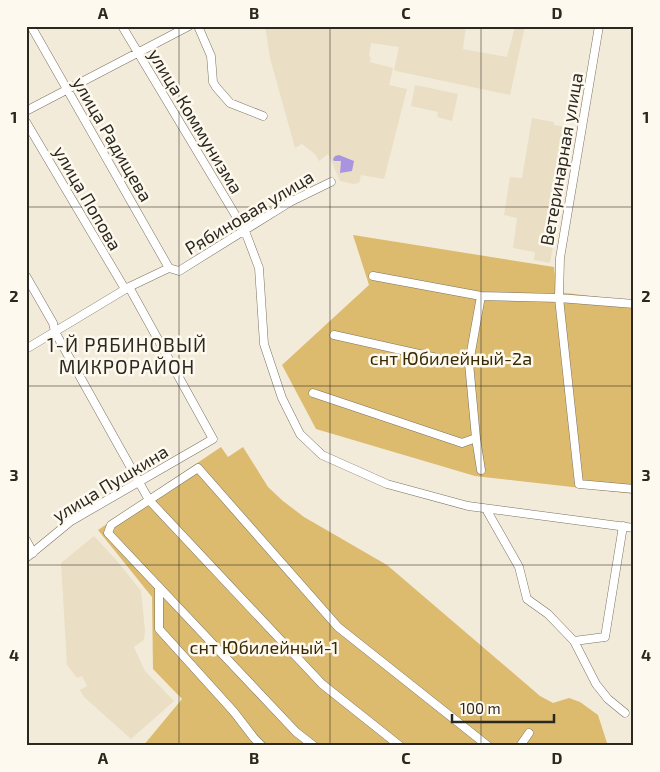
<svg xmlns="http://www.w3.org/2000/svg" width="660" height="772" viewBox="0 0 660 772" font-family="'Exo 2',sans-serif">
  <rect width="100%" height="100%" fill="#f3ebd9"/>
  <path fill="#eadec5" d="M265,26H466L463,49L507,57L515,26H525L510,95L396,71L394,70L399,47L371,43L369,56L371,58L370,62L393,68L389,85L407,89L384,179L361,175L359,183L353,184L340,181L328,154L319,161L315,154L302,144L295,148L270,58Z
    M415,85L458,94L452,121L437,117L438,112L411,106Z
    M532,118L554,122V125L573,128L550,263L534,260L535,252L513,248L517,218L504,215L510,177L522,178Z
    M94,536L118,562L141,591L145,630L144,640L134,647L145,671L174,701L131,739L84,697L80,690L87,686L82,676L77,678L67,665L61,563Z"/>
  <path fill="#dcba6e" d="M353,235L554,267L557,292L634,301V494L475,476L316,429L282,365L369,285Z
    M221,447L228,457L243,447L268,487L283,501L304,517L387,565L540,696L553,703L569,698L580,702L598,715L608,746H143L182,699L153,669L152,597L98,530Z"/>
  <path fill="#a994df" d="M339,155L354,161L352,171L340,173L341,161H334L333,159L335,156Z"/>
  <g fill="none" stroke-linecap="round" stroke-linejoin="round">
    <g stroke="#7b7363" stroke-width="9">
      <path id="minor" d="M31,26L169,268
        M122,26L245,231L259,268L264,344L282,398L300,434L322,455L387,484L468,506L634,528
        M198,26L211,56L213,82L216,87L230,103L263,116
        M599,26L560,258L559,298L579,484L634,489
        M26,111L189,26
        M26,122L125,289
        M26,276L53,323L55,332L149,500L322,684L400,746
        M373,276L481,296L559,298L634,304
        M481,296L469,363L476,438L481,470
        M334,335L446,360L469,363
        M26,349L129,287L169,268L179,271L290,202L331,182
        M313,393L462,443L476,438
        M486,509L519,567L527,599L548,614L574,641L596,684L608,699L625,713
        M26,540L33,553
        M26,558L71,521L213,439L129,287
        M159,587V629L234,712L254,738L262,746
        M574,641L605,637L623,526
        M314,746L296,732L108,533L111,525L198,468L338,627L488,746
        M520,746L529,733"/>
    </g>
    <use href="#minor" stroke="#fff" stroke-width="8"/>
  </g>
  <path fill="none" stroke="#2b2821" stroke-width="1" stroke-opacity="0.55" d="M179,26V746M330,26V746M481,26V746M26,207H634M26,386H634M26,565H634"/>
  <g text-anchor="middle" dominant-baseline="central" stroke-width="5" stroke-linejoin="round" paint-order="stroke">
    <g font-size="18" fill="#2b2821" stroke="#fef9ee">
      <text transform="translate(196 121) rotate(59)">улица Коммунизма</text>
      <text transform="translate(113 139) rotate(60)">улица Радищева</text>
      <text transform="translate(561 159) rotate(-80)">Ветеринарная улица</text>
      <text transform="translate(88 198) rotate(60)">улица Попова</text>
      <text transform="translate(249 212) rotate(-31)">Рябиновая улица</text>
      <text transform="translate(110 483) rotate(-31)">улица Пушкина</text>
    </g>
    <g font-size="18" fill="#382a04" stroke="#fef9ee">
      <text x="451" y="358">снт Юбилейный-2а</text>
      <text x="264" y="647">снт Юбилейный-1</text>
    </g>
    <g font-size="19" letter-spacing="1" fill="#2b2821" stroke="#fef9ee">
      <text x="127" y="344">1-Й РЯБИНОВЫЙ<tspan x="127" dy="22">МИКРОРАЙОН</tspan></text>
    </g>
  </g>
  <rect width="660" height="772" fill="none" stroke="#fef9ee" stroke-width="55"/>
  <path d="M452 714v8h102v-8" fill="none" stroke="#2b2821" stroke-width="2.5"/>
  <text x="460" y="714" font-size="15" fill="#2b2821" stroke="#fef9ee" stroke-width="4" paint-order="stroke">100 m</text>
  <rect x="28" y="28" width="604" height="716" fill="none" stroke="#2b2821" stroke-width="2"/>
  <g font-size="16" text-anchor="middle" font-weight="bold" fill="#2b2821">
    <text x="103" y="19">A</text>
    <text x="254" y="19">B</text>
    <text x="406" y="19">C</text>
    <text x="557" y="19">D</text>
    <text x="14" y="123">1</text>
    <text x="646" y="123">1</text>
    <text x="14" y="302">2</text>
    <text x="646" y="302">2</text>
    <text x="14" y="481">3</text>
    <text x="646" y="481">3</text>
    <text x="14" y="661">4</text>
    <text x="646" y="661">4</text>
    <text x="103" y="764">A</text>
    <text x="254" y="764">B</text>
    <text x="406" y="764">C</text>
    <text x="557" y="764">D</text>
  </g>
</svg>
